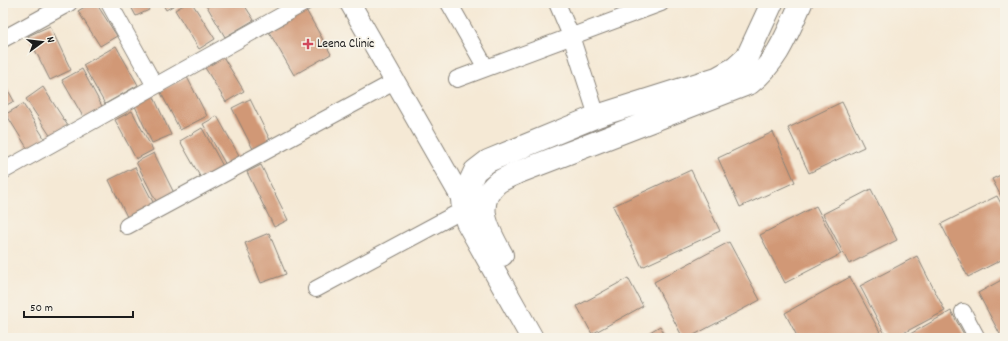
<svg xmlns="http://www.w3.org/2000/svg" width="1008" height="341" viewBox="0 0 1008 341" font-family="Dekko,sans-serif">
  <rect width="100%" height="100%" fill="#f7f3e8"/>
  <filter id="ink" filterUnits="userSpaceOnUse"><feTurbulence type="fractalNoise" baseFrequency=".025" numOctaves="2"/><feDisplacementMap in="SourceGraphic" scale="8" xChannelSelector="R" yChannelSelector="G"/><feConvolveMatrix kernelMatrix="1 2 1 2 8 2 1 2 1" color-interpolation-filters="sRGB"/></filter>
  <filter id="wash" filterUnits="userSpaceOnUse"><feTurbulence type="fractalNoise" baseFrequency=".012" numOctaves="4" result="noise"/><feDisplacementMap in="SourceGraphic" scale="16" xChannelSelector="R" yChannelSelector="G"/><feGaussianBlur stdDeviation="0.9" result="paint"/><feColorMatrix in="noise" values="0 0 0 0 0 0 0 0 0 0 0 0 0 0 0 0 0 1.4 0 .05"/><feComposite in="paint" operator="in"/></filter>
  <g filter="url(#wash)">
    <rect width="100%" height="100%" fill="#f5e9d5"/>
    <g id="blocks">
      <path fill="#d19876" d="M91,3H96L117,36L100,46L78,11Z
        M129,3H145L149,10L136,16Z
        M162,3H178L166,10Z
        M187,3H192L215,39L199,49L175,10Z
        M205,3H243L254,20L225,37Z
        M306,10L331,54L294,75L269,32Z
        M50,26L71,70L50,80L28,36Z
        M116,46L138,85L105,104L83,65Z
        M222,55L244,91L226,102L204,66Z
        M82,69L104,110L85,120L62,80Z
        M187,77L207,116L180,130L160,91Z
        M3,81L14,101L3,107Z
        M43,87L68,126L51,137L26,99Z
        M153,95L171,135L152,143L134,104Z
        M250,99L271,142L254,151L232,108Z
        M842,102L864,147L809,173L788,128Z
        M23,104L46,141L29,151L6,114Z
        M132,111L153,150L136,159L115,120Z
        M217,116L241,159L227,167L203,124Z
        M202,128L224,168L202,180L180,141Z
        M773,132L795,182L740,207L718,158Z
        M154,153L174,193L156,201L136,162Z
        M261,165L288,220L274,227L247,172Z
        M135,167L155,206L128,219L109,180Z
        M691,170L720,231L642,267L613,206Z
        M1005,173V204L992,179Z
        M871,189L897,240L849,264L823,214Z
        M997,196L1005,211V258L968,277L941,224Z
        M816,206L841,254L785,283L760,235Z
        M269,233L286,274L261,283L245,243Z
        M729,242L760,300L694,335L696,338H683L654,282Z
        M917,256L945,311L894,338H887L860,286Z
        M850,277L880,332L868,338H798L785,313Z
        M628,278L643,306L592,334L577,306Z
        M1005,278V338H1002L978,293Z
        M951,311L966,338H903Z
        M660,326L667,338H640Z"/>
    </g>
  </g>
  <g filter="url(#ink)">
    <use href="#blocks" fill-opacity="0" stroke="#888278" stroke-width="1"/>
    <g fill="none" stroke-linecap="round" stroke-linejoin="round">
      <g stroke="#888278" stroke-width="18">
        <path id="minor" d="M109,3L155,86
          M449,3L486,68
          M557,3L571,36L597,116
          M3,39L69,3
          M457,79L661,3
          M3,171L304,3
          M127,226L396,81
          M316,289L463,210
          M963,312L977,338"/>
      </g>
      <g stroke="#888278" stroke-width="22">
        <path id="tertiary" d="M350,3L462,199L474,206"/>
      </g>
      <g stroke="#888278" stroke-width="24">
        <path id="secondary" d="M502,255C490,233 472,204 497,183C504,178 512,175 519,172L750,83C778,61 787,34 801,3
          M532,338L467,222L463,210L462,199L475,171L488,161L597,116L717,78L735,68L747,57L772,3"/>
      </g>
      <use href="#minor" stroke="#fff" stroke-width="16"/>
      <use href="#tertiary" stroke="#fff" stroke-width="20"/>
      <use href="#secondary" stroke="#fff" stroke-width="22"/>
    </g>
  </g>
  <path fill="#d1495b" stroke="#f7f3e8" stroke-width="1.5" d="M306 38h4v4h4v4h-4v4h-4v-4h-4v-4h4z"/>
  <g text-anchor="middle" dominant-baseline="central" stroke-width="3.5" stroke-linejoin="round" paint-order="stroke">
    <g font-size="13" fill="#1c1c1c" stroke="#f7f3e8" text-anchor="start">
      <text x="317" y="44">Leena Clinic</text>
    </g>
  </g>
  <rect width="1008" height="341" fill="none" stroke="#f7f3e8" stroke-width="16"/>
  <g transform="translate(42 42) rotate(75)" stroke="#f7f3e8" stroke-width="3" paint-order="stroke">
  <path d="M0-3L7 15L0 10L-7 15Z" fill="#1c1c1c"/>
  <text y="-6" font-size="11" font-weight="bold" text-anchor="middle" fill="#1c1c1c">N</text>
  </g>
  <path d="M24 311v6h109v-6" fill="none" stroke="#1c1c1c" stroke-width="2"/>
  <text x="30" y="311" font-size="12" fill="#1c1c1c" stroke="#f7f3e8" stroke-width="3" paint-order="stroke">50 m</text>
</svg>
